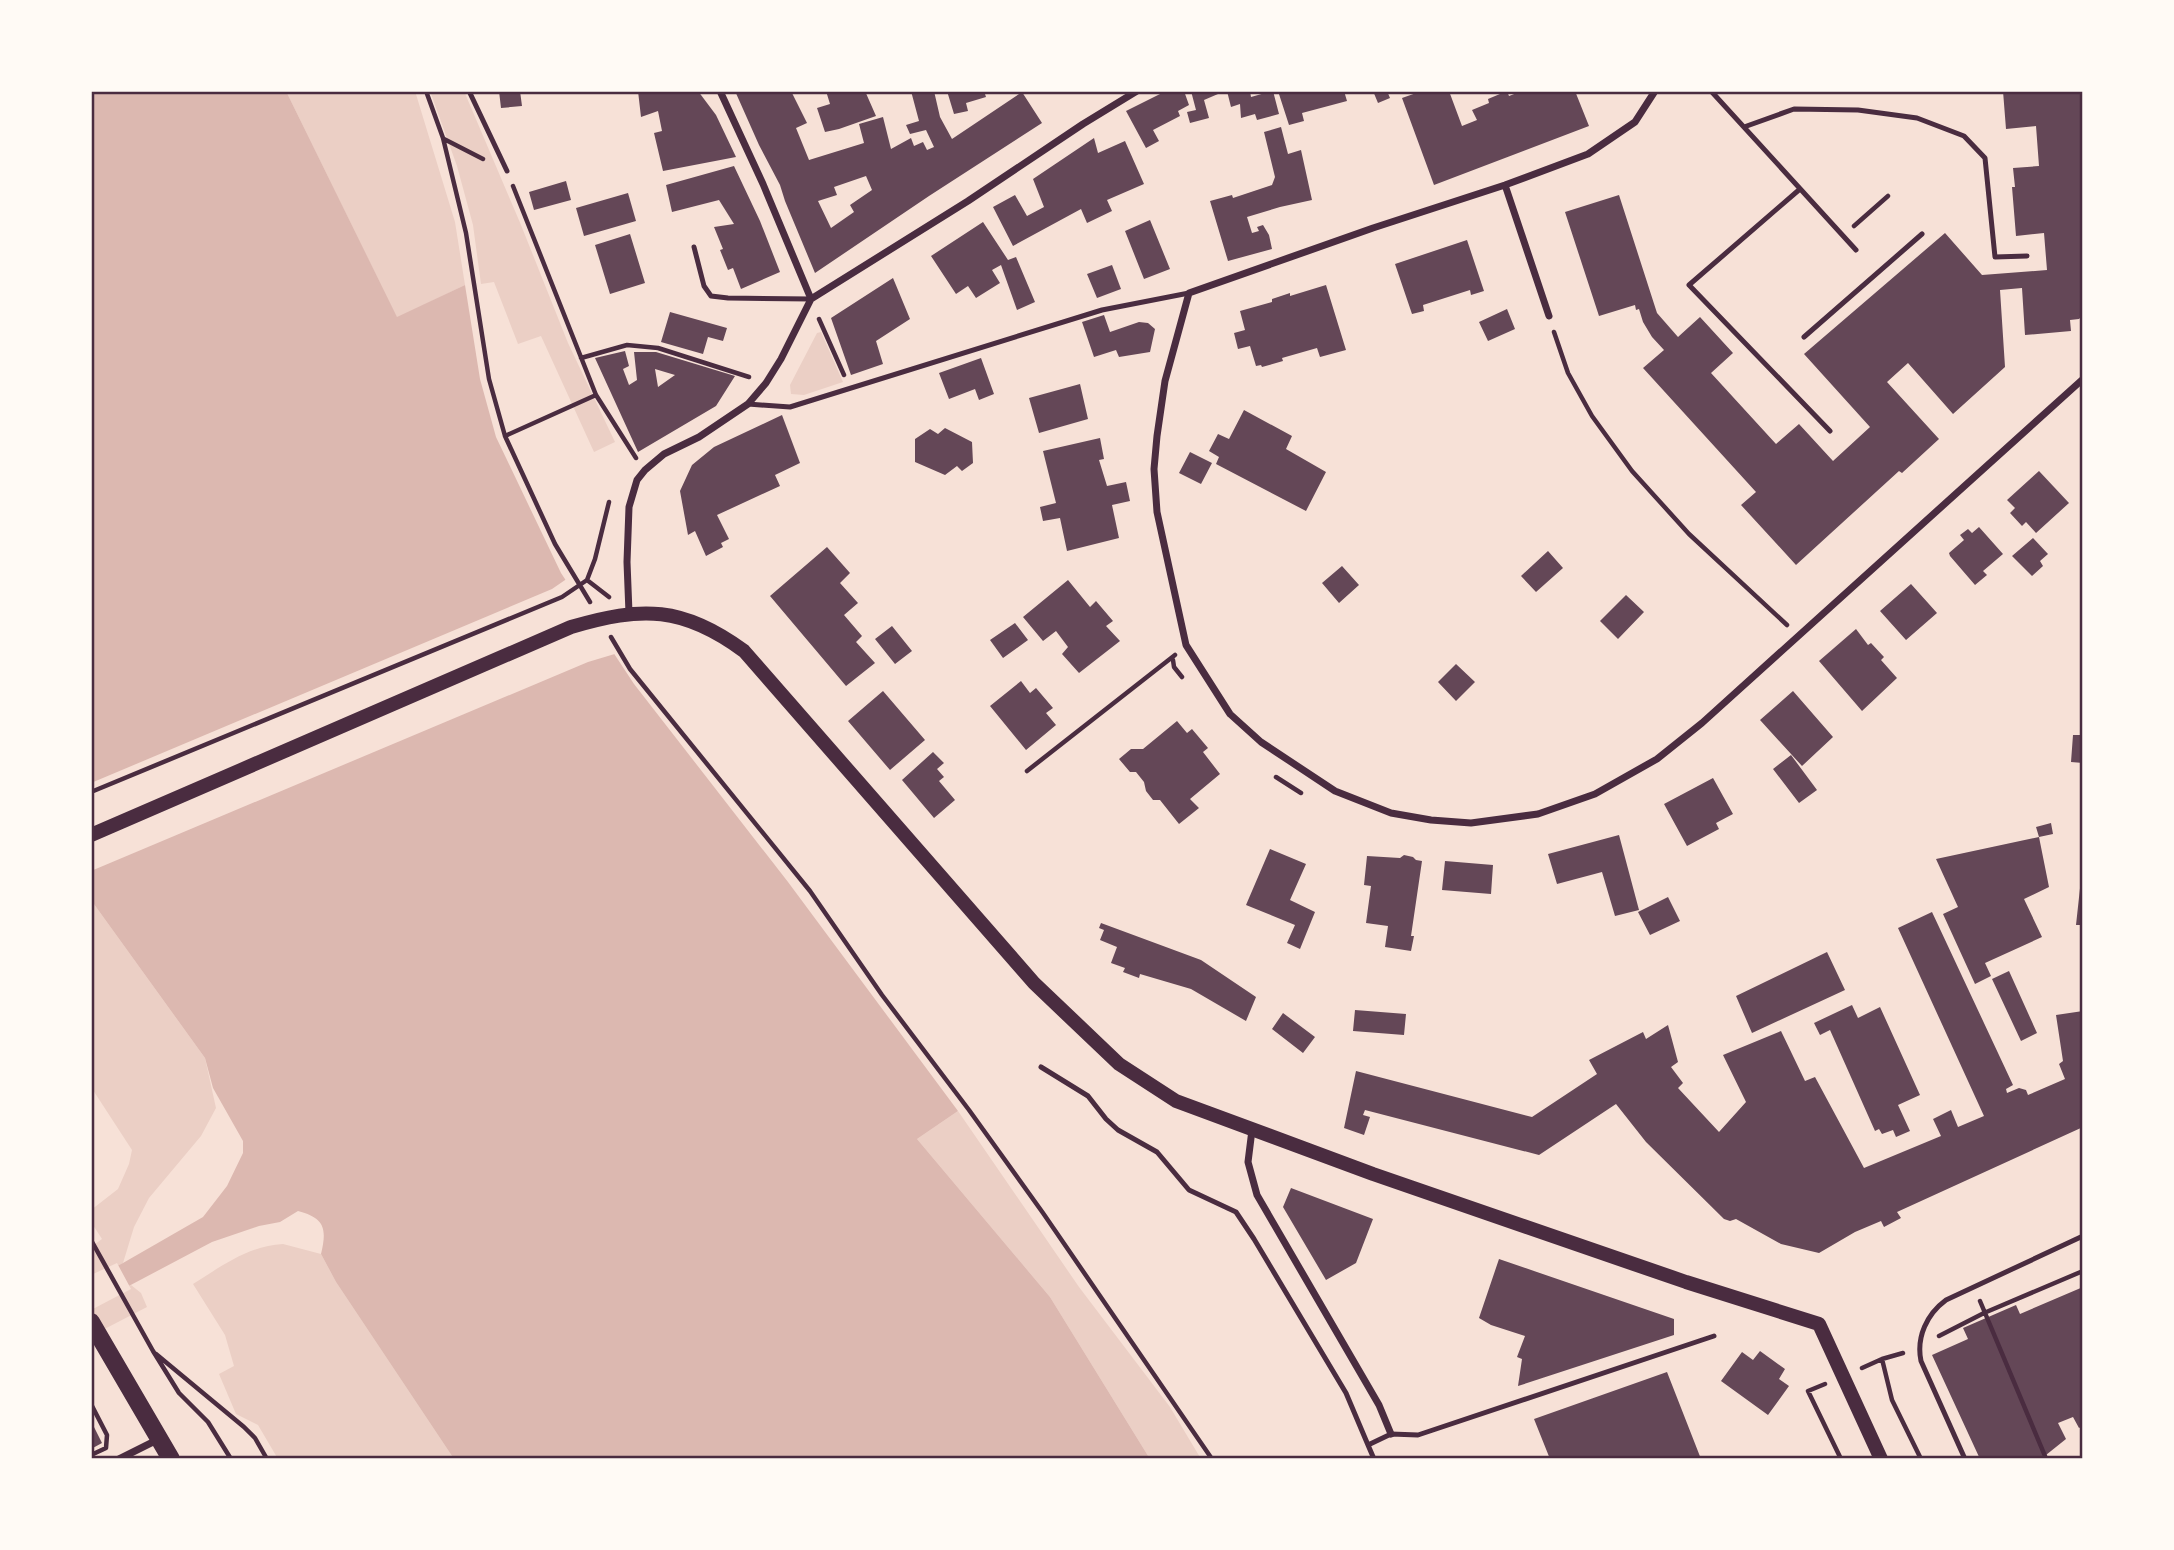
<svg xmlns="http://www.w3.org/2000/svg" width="2174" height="1550" viewBox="0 0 2174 1550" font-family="'IBM Plex Serif',serif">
  <rect width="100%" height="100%" fill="#f7e1d7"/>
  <path fill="#ebcfc5" d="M286,91H415L455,222L465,285L397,318Z
    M430,91H464L521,225L568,343L615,442L594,452L541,336L518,344L494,282L481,284L473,225L457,166Z
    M821,332L843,382L804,395L791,394L790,385L817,333Z
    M91,900L205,1058L216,1108L201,1136L149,1198L134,1227L123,1263L91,1279V1247L102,1239L91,1222V1210L118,1189L129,1164L132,1150L91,1087Z
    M958,1111L1079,1287L1170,1407L1201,1459H1150L1050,1297L917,1139Z
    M283,1244L321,1254L336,1282L454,1459H278L258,1425L236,1414L219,1374L234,1366L225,1335L193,1284C222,1266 248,1246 283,1244Z
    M131,1285L141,1293L147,1307L91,1336V1306Z"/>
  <path fill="#dcb8b0" d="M91,91H286L397,317L465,285L480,379L496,437L561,573L634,684L788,882L958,1111L917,1139L1050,1297L1150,1459H454L336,1282L321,1254C327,1229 325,1218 298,1211L280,1222L259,1226L212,1242L91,1306V1279L123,1263L203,1217L227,1186L243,1153V1141L213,1088L205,1058L91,900Z"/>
  <path fill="#f7e1d7" d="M568,578L618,653L588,662L91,871V783L552,589Z
    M117,1263L131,1289L91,1310V1275Z"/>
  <path fill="#644757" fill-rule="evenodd" d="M499,91H520L522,106L501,108Z
    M638,91H698L716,115L736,157L663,171L654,133L662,131L658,111L641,117Z
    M735,91H791L807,123L796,128L809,160L864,143L859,124L883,117L891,149L911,138L914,146L923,142L927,150L934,147L926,130L910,134L906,125L919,121L911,91H934L940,117L952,139L1022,92L1042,123L929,196L815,273L785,201L780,185L759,145ZM866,176L872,190L850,205L854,212L831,228L818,201L837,195L834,187Z
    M826,91H865L876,116L839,129L825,132L817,108L830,104Z
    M947,91H984L986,97L966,103L968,111L954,114Z
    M1166,91H1184L1189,105L1178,111L1180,116L1153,130L1159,141L1146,148L1126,111Z
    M1191,91H1225L1204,100L1209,118L1190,123L1187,112L1196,110Z
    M1227,91H1250L1251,97L1265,93L1264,91H1273L1279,114L1257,120L1255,114L1241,118L1240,104L1231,107Z
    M1278,91H1344L1347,101L1302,113L1304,121L1289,125Z
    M1373,91H1387L1390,98L1378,103Z
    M1422,91H1449L1462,126L1477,120L1472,110L1489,103L1488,99L1507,91L1509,96L1522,91H1575L1589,126L1434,185L1402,98Z
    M2003,91H2083V315L2079,319L2070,320L2071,331L2025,335L2022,288L2000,290L2005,367L1953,414L1908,363L1887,382L1939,439L1902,473L1899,471L1796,565L1741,505L1756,492L1643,368L1664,350L1652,337L1643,322L1639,309L1636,310L1635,305L1599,316L1565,212L1619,195L1657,313L1678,337L1700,317L1733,353L1711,373L1776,444L1799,424L1833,461L1870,427L1804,354L1945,233L1982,275L2047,270L2044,233L2016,236L2012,187H2015L2013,168L2039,166L2036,126L2006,129Z
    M1281,127L1288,154L1301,150L1312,200L1280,207L1247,217L1252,233L1259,231L1257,227L1263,225L1269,235L1272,249L1228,261L1210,201L1232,195L1233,198L1272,185L1275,177L1264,132Z
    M1094,138L1098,153L1125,141L1144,184L1107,200L1112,211L1087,223L1081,209L1013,246L993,207L1015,195L1027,216L1044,207L1033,179Z
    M734,166L760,221L780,272L741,289L733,268L728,270L720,250L723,249L714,227L734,224L719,200L672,212L666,185Z
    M566,181L571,200L534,210L529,192Z
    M628,193L636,221L584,236L576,208Z
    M1150,220L1170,269L1144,279L1125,231Z
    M983,222L1008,260L1016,257L1035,302L1017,310L1001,265L992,270L1000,283L976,298L968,286L956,294L931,256Z
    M630,234L645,283L610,294L595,245Z
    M1467,240L1484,291L1471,295L1470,290L1423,305L1424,311L1412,314L1395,264Z
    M1112,265L1121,289L1097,298L1087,274Z
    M893,278L910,319L876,341L883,364L851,375L831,318Z
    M1326,285L1346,350L1320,357L1317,348L1282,358L1283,361L1262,367L1261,365L1256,366L1250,346L1238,349L1234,333L1245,330L1240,311L1272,302V299L1290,293V296Z
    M1507,309L1515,329L1488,341L1479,322Z
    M670,312L727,328L723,341L708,337L703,354L661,342Z
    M1104,315L1110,332L1139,322L1148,323L1155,329L1150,352L1119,357L1116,350L1094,357L1082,322Z
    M625,351L629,366L623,369L629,385L637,380L634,352H656L735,376L716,406L638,452L595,358ZM655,369L675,375L658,387Z
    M981,358L994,394L979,400L975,389L949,399L939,373Z
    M1080,384L1088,419L1039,433L1029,398Z
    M1244,410L1292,436L1286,449L1326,472L1306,511L1216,464L1219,457L1209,451L1218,434L1229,439Z
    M782,415L800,463L775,475L780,486L717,515L729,539L721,543L723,547L706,556L695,531L688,535L680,491L692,465L714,447Z
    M945,428L972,442L973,463L962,471L957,466L945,475L915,462V439L930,429L938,434Z
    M1100,438L1104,459L1099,460L1107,486L1126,482L1130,501L1112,505L1119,538L1067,551L1060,518L1043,521L1040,507L1056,503L1043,451Z
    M1190,452L1212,463L1201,484L1179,473Z
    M2039,471L2069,503L2036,533L2026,522L2022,526L2010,513L2015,508L2007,500Z
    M1979,527L2003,554L1983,571L1987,575L1975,585L1950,556L1949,553L1964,540L1960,535L1968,529L1972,533Z
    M2033,538L2048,554L2040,561L2043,566L2032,576L2012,556Z
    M827,547L850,573L840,583L858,603L844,615L862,636L856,642L875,663L846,686L770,596Z
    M1548,551L1563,568L1536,592L1521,576Z
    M1342,566L1359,585L1339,603L1322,583Z
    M1068,580L1090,607L1096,601L1113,621L1106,626L1120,641L1079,673L1062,654L1068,647L1056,631L1043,641L1023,617Z
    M1911,584L1937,613L1906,640L1880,611Z
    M1626,595L1644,612L1618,639L1600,621Z
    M1015,623L1028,640L1003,658L990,640Z
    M892,626L912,651L895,664L875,639Z
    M1856,629L1868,645L1871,643L1884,657L1881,660L1897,678L1862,711L1819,661Z
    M1456,664L1475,682L1456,701L1438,682Z
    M1021,681L1030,693L1036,688L1053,708L1046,713L1056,725L1026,750L990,706Z
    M883,691L925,740L890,770L848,721Z
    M1793,691L1833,737L1802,766L1760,720Z
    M1177,721L1187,733L1192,729L1208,748L1203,752L1220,774L1190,799L1199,808L1179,824L1160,800H1153L1146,791L1144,782L1136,772H1130L1119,759L1131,749H1143Z
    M2073,735H2083V763L2071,762Z
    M933,752L944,763L937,769L944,777L939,781L955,800L934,818L902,780Z
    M1791,755L1817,790L1799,803L1773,769Z
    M1713,778L1733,814L1716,823L1719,829L1687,846L1664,804Z
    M2051,823L2053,834L2039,837L2036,827Z
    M1619,835L1639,910L1615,916L1602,872L1557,884L1548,854Z
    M2039,837L2049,887L2024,899L2042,937L1985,963L1991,976L1975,984L1943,914L1958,907L1936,859Z
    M1270,849L1306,864L1290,900L1315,912L1300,949L1287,943L1295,925L1246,905Z
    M1404,855L1413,857L1416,860L1422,861L1411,936H1414L1411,951L1385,947L1388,926L1366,923L1371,886L1364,885L1367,856L1400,858Z
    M1445,861L1493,865L1491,894L1442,890Z
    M2081,879H2083V925H2076Z
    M1668,897L1680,921L1650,935L1638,912Z
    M1932,912L2013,1085L2006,1089L2007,1093L2019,1088L2026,1090L2028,1095L2065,1079L2059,1064L2063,1061L2056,1015L2083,1011V1127L1897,1212L1901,1218L1884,1227L1881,1221L1855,1232L1819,1253L1781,1244L1736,1219L1730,1221L1724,1219L1646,1142L1616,1104L1539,1155L1365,1110L1363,1115L1370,1117L1364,1135L1344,1128L1356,1071L1532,1117L1597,1074L1589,1060L1643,1032L1646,1039L1668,1025L1678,1062L1671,1067L1683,1083L1678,1088L1719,1132L1746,1102L1723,1055L1781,1031L1805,1081L1815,1077L1864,1168L1941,1136L1933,1119L1951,1110L1958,1127L1984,1116L1898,928Z
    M1101,923L1201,960L1256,997L1246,1021L1191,989L1140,974L1139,978L1123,972L1125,968L1111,963L1117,947L1100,940L1104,930L1099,928Z
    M1827,952L1845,990L1752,1033L1736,996Z
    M2009,971L2037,1033L2021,1041L1992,979Z
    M1852,1005L1858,1018L1880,1007L1920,1095L1898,1105L1910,1131L1896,1137L1893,1130L1882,1134L1879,1129L1875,1131L1830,1030L1820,1035L1814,1023Z
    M1355,1010L1406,1014L1404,1035L1353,1031Z
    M1283,1013L1315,1037L1303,1053L1272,1029Z
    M1291,1188L1373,1219L1356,1263L1326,1280L1283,1207Z
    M1499,1259L1674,1319V1335L1518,1386L1522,1359L1517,1357L1525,1336L1491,1325L1479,1318Z
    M2083,1287V1426L2079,1428L2073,1417L2058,1423L2066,1439L2041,1459H1980L1932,1355L1968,1339L1963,1328L2016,1305L2020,1314Z
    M1760,1351L1785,1369L1779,1379L1789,1386L1768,1415L1721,1381L1742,1352L1753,1360Z
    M1667,1372L1701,1459H1550L1534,1419Z
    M91,1421L102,1443L91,1449Z"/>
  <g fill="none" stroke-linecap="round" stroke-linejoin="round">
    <path stroke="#4a2c40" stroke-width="4.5" d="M426,91L443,138L466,233L489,379L505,436L555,544L590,602
      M444,139L483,159
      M513,186L596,395L636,458
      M1854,226L1888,196
      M819,319L844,375
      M1554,332L1568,373L1592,416L1632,471L1689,534L1787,625
      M581,358L627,345L658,348L749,377
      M505,436L596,395
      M587,580L609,597
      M611,637L630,669L810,891L882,995L969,1110L1043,1213L1212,1459
      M1173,660L1174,667L1182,677
      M1027,771L1175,655
      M1276,777L1301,793
      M91,792L562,597L587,580L595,559L609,502
      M91,1240L153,1351L179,1393L208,1422L231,1459
      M1980,1301L2045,1456
      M1939,1336L1984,1313L2083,1271
      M156,1354L244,1427L255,1438L267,1459
      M1882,1359L1892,1400L1921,1459
      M1862,1368L1882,1359L1903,1353
      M1825,1384L1808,1391L1841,1459
      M91,1404L107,1435L106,1448L91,1455"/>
    <path stroke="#4a2c40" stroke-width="5" d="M469,91L507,171
      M1711,91L1856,250
      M1744,127L1794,109L1858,110L1917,118L1964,136L1985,158L1995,257L2027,256
      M1800,189L1689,285L1830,431
      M694,247L704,286L711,296L728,298L811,299
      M1804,337L1922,234
      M748,404L790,407L1102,310L1189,293
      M1041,1067L1088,1096L1106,1119L1118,1130L1157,1152L1189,1190L1236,1212L1254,1239L1346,1393L1368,1445
      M1374,1459L1368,1445L1391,1434L1418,1435L1714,1336
      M1965,1459L1921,1361C1916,1337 1927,1314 1946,1300L2083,1236"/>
    <path stroke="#4a2c40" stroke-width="7" d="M720,91L763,184L811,299
      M1655,91L1635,122L1588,154L1505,185L1373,228L1189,293L1165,381L1157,436L1154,469L1157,512L1186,645L1230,714L1261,742L1335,791L1391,813L1431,820L1471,823L1538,814L1595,794L1657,759L1702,723L2083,379
      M1505,185L1549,316
      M629,613L627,562L629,507L637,480L645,470L664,454L699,437L748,404L766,383L781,359L811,299L968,201L1083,124L1137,91
      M1252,1130L1248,1162L1257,1195L1379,1405L1391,1434
      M119,1459L159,1439"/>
    <path stroke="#4a2c40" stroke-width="14" d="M91,835L571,627C642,606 683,606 744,651L1034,983L1119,1064L1176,1101L1373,1174L1686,1282L1819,1324L1881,1459"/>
    <path stroke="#4a2c40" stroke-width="18" d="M91,1322L171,1459"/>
  </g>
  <rect width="2174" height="1550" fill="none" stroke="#fffaf5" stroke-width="186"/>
  <rect x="93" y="93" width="1988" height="1364" fill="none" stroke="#4a2c40" stroke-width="2.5"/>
</svg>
